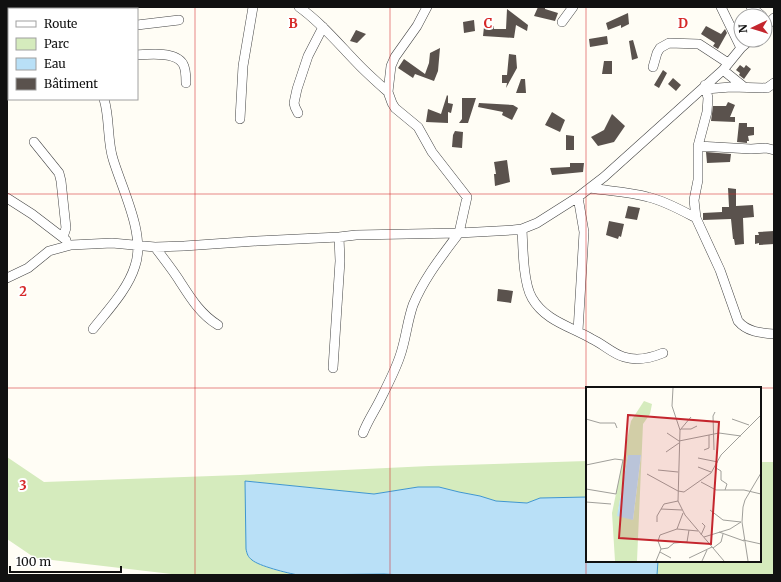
<svg xmlns="http://www.w3.org/2000/svg" width="781" height="582" viewBox="0 0 781 582" font-family="Merriweather,serif">
  <rect width="100%" height="100%" fill="#fffdf5"/>
  <path fill="#d5ebbd" d="M7,457L44,482L240,475L429,466L587,461V497L540,498L527,503L496,501L480,496L459,492L439,487H418L374,494L245,481L248,556C258,567 283,572 298,575H180L35,558L7,539Z
    M760,462H774V575H657L658,561H760Z"/>
  <path fill="#b9e0f7" stroke="#3f96cf" d="M245,481L374,494L418,487H439L459,492L480,496L496,501L527,503L540,498L587,497V561H658L657,575H402L384,574L298,575C287,573 259,566 252,560C248,557 247,554 246,549Z"/>
  <path fill="#5a524d" d="M538,7H545V9L558,13L555,21L534,16Z
    M507,9L528,25L527,31L516,25L514,38L483,36L484,27L494,26V29H506Z
    M628,13L629,24L621,28V25L608,30L606,23Z
    M474,20L475,31L464,33L463,22Z
    M706,26L721,34L725,29L727,33L718,49L713,46L715,43L701,34Z
    M356,30L366,34L357,43L350,41Z
    M607,36L608,44L590,47L589,39Z
    M633,40L638,58L632,60L629,41Z
    M440,48L438,71L434,81L415,74L413,78L398,68L404,59L425,74L429,63L430,53Z
    M509,54L516,55L517,68L506,88L507,83H502V75H507Z
    M604,61H612V74H602Z
    M740,65L744,68L746,65L751,69L744,79L739,75L740,73L736,70Z
    M663,70L667,73L659,88L654,85Z
    M673,78L681,85L676,91L668,84Z
    M521,79H525L526,93H516Z
    M447,95L448,96V103L453,104L451,113L448,112V123L426,122L428,109L441,114Z
    M462,98H476L468,123H459L462,119Z
    M728,102L735,105L730,117H735V122L711,121L713,106H726Z
    M479,103L513,105L518,108L512,120L502,115L503,112L478,107Z
    M552,112L565,120L560,132L545,125Z
    M612,114L625,126L614,142L598,146L591,137L604,130Z
    M739,123H747V127H754V135L748,136L749,141H747V143L737,142Z
    M455,131L463,132L462,148L452,147L453,135Z
    M566,135L574,136V150H566Z
    M706,152L731,154L730,162L707,163Z
    M507,160L510,182L495,186L494,174H496L494,162Z
    M570,163H584L583,172L552,175L550,168L570,167Z
    M728,188L736,189V206L753,205L754,217L743,218L744,244L735,245L734,239H733L731,219L703,220V213L722,212V207H729Z
    M628,206L640,208L637,220L625,218Z
    M609,221L624,224L621,237L619,236L618,239L606,235Z
    M774,231V244L759,245V243L755,244V235H759L758,232Z
    M498,289L513,291L511,303L497,301Z"/>
  <g fill="none" stroke-linecap="round" stroke-linejoin="round">
    <g stroke="#444" stroke-width="10">
      <path id="minor" d="M74,7V9
        M299,7C323,24 341,47 361,67C370,76 379,84 388,92
        M427,7L417,26L395,57L391,66L388,92L392,103L395,108L418,127L432,152L467,197L459,233
        M721,7L741,48
        M751,7L762,16
        M562,22L573,7
        M137,25L179,20
        M765,27L774,18
        M7,32H9
        M137,55C149,54 176,51 183,64C186,69 186,77 186,83
        M653,67L657,53L660,48L669,43L699,44L728,63
        M723,70L744,87
        M705,85L708,98L707,112L698,146V180L694,200L696,218L720,270L738,321C747,332 761,333 774,334
        M706,89L731,87L767,88L774,83
        M298,113L295,107L294,103L297,89L308,56L323,27
        M240,119L243,66L253,7
        M34,142L59,173L61,181L66,228L63,237
        M698,146L751,149L766,148L774,150
        M590,188C609,191 630,192 648,197C665,201 681,210 696,218
        M7,198L32,214L66,240
        M522,229C523,247 523,283 532,298C545,321 572,327 592,339C603,344 613,354 624,357C637,361 651,358 663,353
        M155,247C163,258 172,269 179,280C190,297 200,314 218,325
        M7,278L28,268L49,251L71,245L112,243L155,247L184,246L257,241L339,237L356,235L459,233L513,230L522,229L537,223L578,197L604,177L723,70L741,48L750,40
        M93,329C108,310 128,289 135,266C146,235 122,189 113,159C107,140 110,119 104,99
        M578,331L584,232L578,197
        M333,368L340,261L339,237
        M363,433C368,420 374,412 380,400C387,386 395,371 400,356C406,339 407,322 413,305C424,278 442,256 459,233"/>
    </g>
    <use href="#minor" stroke="#fff" stroke-width="9"/>
  </g>
  <path fill="none" stroke="#d62828" stroke-width="1" stroke-opacity="0.55" d="M195,7V575M390,7V575M586,7V575M7,194H774M7,388H587M587,388H760M760,388H774"/>
  <g transform="translate(586 387)">
    <rect width="175" height="175" fill="#fffdf5"/>
    <path d="M58,14L66,17L64,27L57,37L51,174H29L26,126L45,34ZM42,68H55L47,133L32,124Z" fill="#d5ebbd" fill-rule="evenodd"/>
    <path d="M42,68H55L47,133L31,129Z" fill="#b9e0f7"/>
    <path fill="none" stroke="#a09f9a" stroke-width="1" d="M87,1L86,19L94,43L92,114L99,128L138,174M0,32L14,36H29L31,41M146,32L163,38M95,42H105L111,39M94,43L105,30M81,46L93,54L133,46L155,49M118,63L123,61V48M128,63L127,29L129,25M80,65L93,56M112,71L132,75M0,78L29,72L37,73L30,107L0,102M112,80L125,85M130,81L135,84V93L141,97L139,103M72,83L92,85M61,87L92,104M115,95L130,103H158L175,107M92,104L98,105L125,86L135,68L175,28M0,115L25,117M75,122L96,123M124,123L137,133L155,135M71,135V129L78,117L92,114M91,142L97,126M133,145L158,154M115,148L119,139L116,136M118,150L144,142L155,135M157,153L175,157M127,161L135,155L137,147M75,162L82,161L88,156L101,155L103,143M74,165L85,171M103,171L126,160M70,174L75,162L72,154L74,148L91,142L112,144M116,174L121,163M162,174L156,135L157,120L159,113L175,86"/>
    <path fill="#c4262e" fill-opacity="0.15" stroke="#c4262e" stroke-width="2" d="M42,28L133,35L125,157L33,151Z"/>
    <rect width="175" height="175" fill="none" stroke="#111" stroke-width="2"/>
  </g>
  <g font-size="13" text-anchor="middle" font-weight="bold" fill="#d62828" stroke="#fff" stroke-width="4" stroke-linejoin="round" paint-order="stroke">
    <text x="293" y="28">B</text>
    <text x="488" y="28">C</text>
    <text x="683" y="28">D</text>
    <text x="23" y="296">2</text>
    <text x="23" y="490">3</text>
  </g>
  <rect width="781" height="582" fill="none" stroke="#111111" stroke-width="16"/>
  <rect x="8" y="8" width="130" height="92" fill="#ffffff" stroke="#a0a0a0"/>
  <rect x="16" y="21" width="20" height="6" fill="#ffffff" stroke="#a0a0a0"/>
  <text x="44" y="28" font-size="12" fill="#111111">Route</text>
  <rect x="16" y="38" width="20" height="12" fill="#d5ebbd" stroke="#a0a0a0"/>
  <text x="44" y="48" font-size="12" fill="#111111">Parc</text>
  <rect x="16" y="58" width="20" height="12" fill="#b9e0f7" stroke="#a0a0a0"/>
  <text x="44" y="68" font-size="12" fill="#111111">Eau</text>
  <rect x="16" y="78" width="20" height="12" fill="#5a524d" stroke="#a0a0a0"/>
  <text x="44" y="88" font-size="12" fill="#111111">Bâtiment</text>
  <g transform="translate(753 28) rotate(266)"><circle r="19" fill="#ffffff" stroke="#a0a0a0"/>
  <path d="M0-3L7 15L0 10L-7 15Z" fill="#c4262e"/>
  <text y="-6" font-size="11" font-weight="bold" text-anchor="middle" fill="#111111">N</text>
  </g>
  <path d="M10 566v6h111v-6" fill="none" stroke="#111111" stroke-width="2"/>
  <text x="16" y="566" font-size="12" fill="#111111" stroke="#ffffff" stroke-width="3" paint-order="stroke">100 m</text>
</svg>
